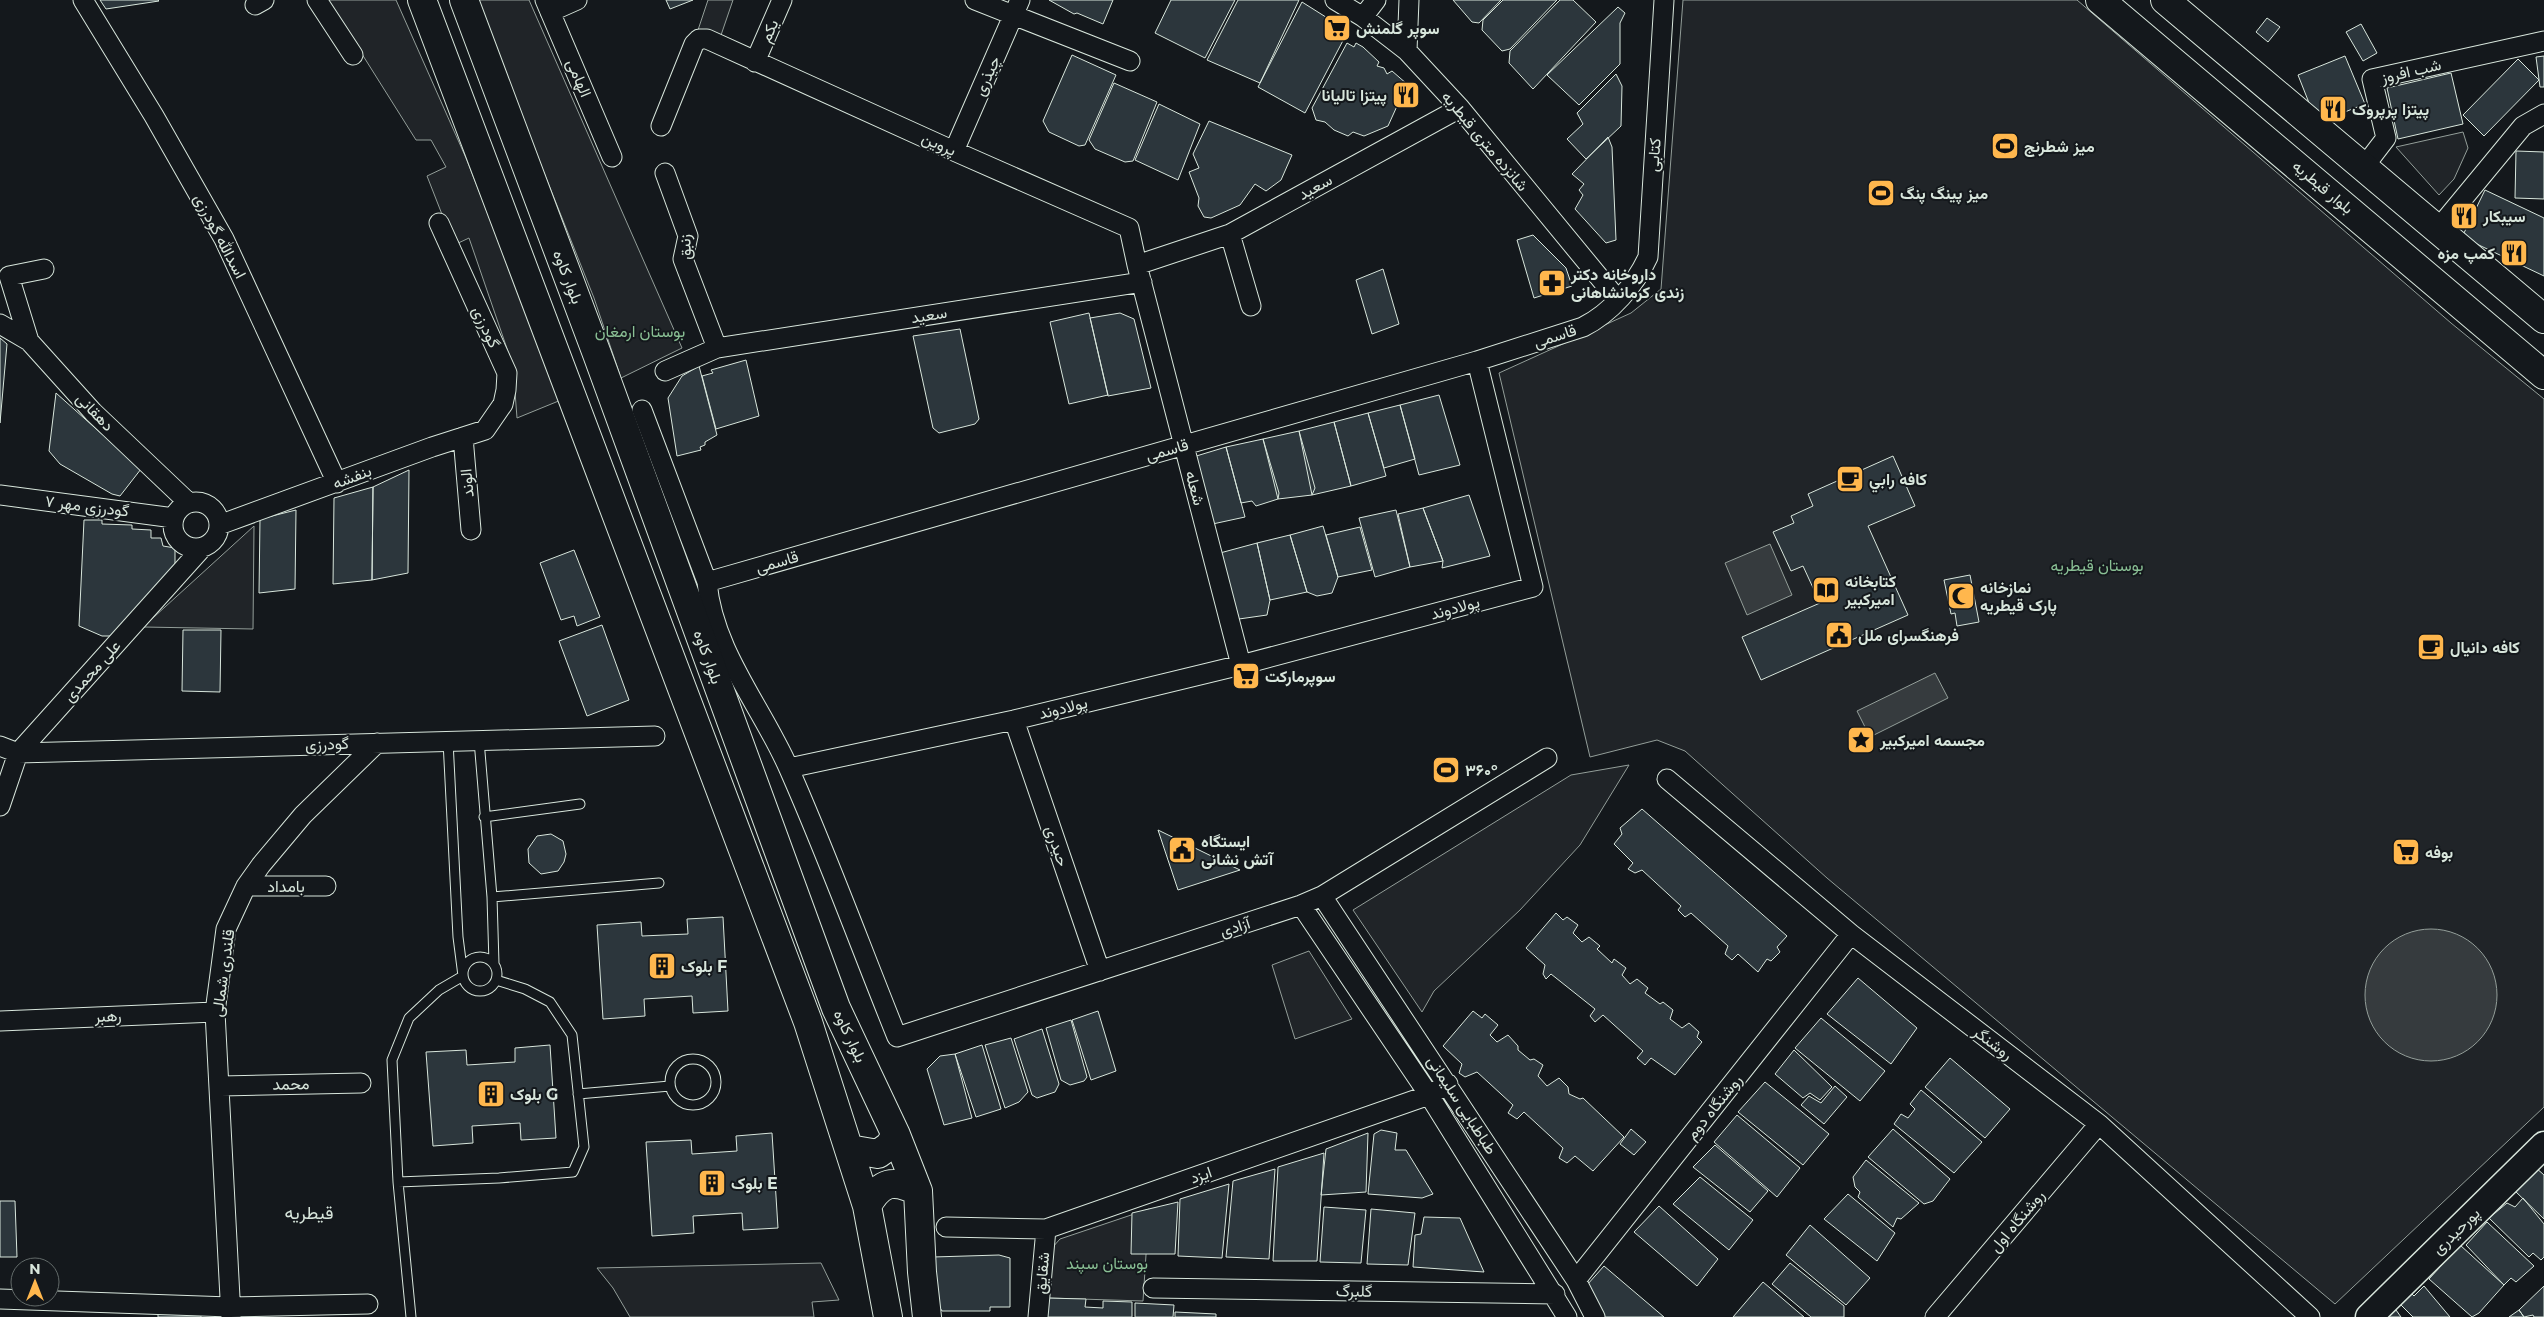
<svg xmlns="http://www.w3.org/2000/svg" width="2544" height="1317" viewBox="0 0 2544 1317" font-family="Montserrat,Vazirmatn,sans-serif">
  <rect width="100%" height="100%" fill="#14181c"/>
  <path fill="#202428" stroke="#939e99" d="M328,0H396L466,158L561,400L517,418L513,366L469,238L454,245L427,176L446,167L431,140H416Z
    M475,0H529L682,348L621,378L594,298Z
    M708,0H733L719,41L697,33Z
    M1683,0H2077L2451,323L2544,399V1107L2335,1304L1827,878L1685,751L1657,740L1590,757L1499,373L1631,313L1661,289Z
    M2463,132L2468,148L2454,179L2439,195L2396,147Z
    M254,526L253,629L143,627Z
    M1629,765L1580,845L1520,910L1434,991L1422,1012L1353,910L1571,775Z
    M1309,951L1352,1019L1295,1039L1272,965Z
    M1149,1209L1143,1301L1049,1298L1051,1249L1060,1239Z
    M821,1263L839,1300L812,1302L814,1317H630L613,1288L597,1268Z"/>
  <path fill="#363b3e" stroke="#939e99" d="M1770,544L1792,595L1747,615L1725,563Z
    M1935,673L1948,698L1870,737L1857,711Z
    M2365 995a66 66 0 1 1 132 0a66 66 0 1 1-132 0Z"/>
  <path fill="#2c363c" stroke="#d8e6dc" d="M100,0H158L159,1L106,9Z
    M666,0H693L670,9Z
    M1049,0H1113L1103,24L1077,13L1074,14Z
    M1171,0H1235L1205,58L1155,33Z
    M1238,0H1299L1260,83L1207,60Z
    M1453,0H1501L1479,23L1472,22Z
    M1503,0H1557L1510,49L1502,51L1482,30L1483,20Z
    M1560,0H1573L1596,22L1533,89L1509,63L1510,51Z
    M1302,2L1348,31L1305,113L1258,87Z
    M1618,7L1625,13L1620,23V64L1579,105L1547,75Z
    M2267,18L2280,27L2268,42L2256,32Z
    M2361,24L2377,53L2363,61L2346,32Z
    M1347,43L1354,47L1356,43L1363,47L1379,62L1377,66L1384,68L1387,74L1392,71L1407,84L1388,126L1364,136L1353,132L1348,136L1334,130L1325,122L1316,120L1312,108Z
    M1072,55L1116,75L1085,145L1079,146L1049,132L1043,121Z
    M2345,56L2365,104L2317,123L2298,75Z
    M2544,56V87H2540L2536,57Z
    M2518,59L2539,80L2484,136L2463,115Z
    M2451,73L2463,124L2398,139L2387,88Z
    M1616,74L1622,86L1621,126L1586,159L1567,139L1583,124L1577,113Z
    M1114,83L1157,102L1133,161L1125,162L1095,149L1089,140Z
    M1159,104L1200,124L1178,180L1135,160Z
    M1209,121L1292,155L1281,180L1266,191L1255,184L1240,205L1211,218L1204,217L1198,206L1199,198L1189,172L1199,168L1193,154Z
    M1608,137L1612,147L1616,240L1606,243L1575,209L1583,195L1579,190L1584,184L1572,174Z
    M2516,151L2544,152V199L2515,198Z
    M2485,190L2544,218V276L2462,237Z
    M1533,235L1566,268L1572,286L1534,298L1517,240Z
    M1383,269L1399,324L1372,334L1356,280Z
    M1089,313L1108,395L1069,404L1050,322Z
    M1120,313L1134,319L1151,388L1108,396L1090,318Z
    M960,329L979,419L975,424L939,433L933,428L913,336Z
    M0,338L7,344L0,423Z
    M746,360L759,416L716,429L702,376L713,373L711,370Z
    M699,366L717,435L705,442V445L700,447L701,450L677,456L668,398L682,376Z
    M56,393L141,469L120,496L112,494L60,464L49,451Z
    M1439,395L1460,465L1419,475L1400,405Z
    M1400,405L1415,459L1384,468L1368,413Z
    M1368,413L1386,476L1351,486L1334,422Z
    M1334,422L1351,486L1312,495L1299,431Z
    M1299,431L1315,488L1312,495L1278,499L1263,439Z
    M1263,439L1279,493L1278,499L1256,506L1252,501L1241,503L1226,447Z
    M1226,447L1245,517L1208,525L1193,457Z
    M1893,456L1915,506L1868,526L1908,615L1761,680L1742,637L1820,603L1803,566L1791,571L1773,532L1794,523L1791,516L1813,506L1808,494Z
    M409,470L408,573L372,580L373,487Z
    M373,487L372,580L333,584L334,498Z
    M1469,495L1490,556L1442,568L1443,561L1423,508Z
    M1423,508L1443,561L1410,567L1398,514Z
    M296,510L295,589L259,593L260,519Z
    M1396,510L1410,567L1375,577L1359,518Z
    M84,520H102V524L132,525V529L151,530V538H161L163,546L175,548V569L118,636H102L79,626Z
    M1323,526L1338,577L1332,593L1317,596L1307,592L1290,535Z
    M1360,527L1372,570L1338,577L1326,535Z
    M1290,535L1307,592L1270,600L1257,543Z
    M1257,543L1270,600L1267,615L1239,619L1220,553Z
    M574,550L600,617L577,626L574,616L561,620L540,563Z
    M1970,575L1979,622L1957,626L1955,613L1951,614L1944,580Z
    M602,625L629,700L587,716L559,641Z
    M183,630H221L220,692L182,691Z
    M1642,809L1787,936L1777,947L1780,952L1771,961L1767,959L1758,972L1738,954L1732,960L1725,954L1728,946L1691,913L1685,917L1678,910L1681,906L1642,870L1635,873L1628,869L1633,863L1614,844L1622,834L1620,828Z
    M1158,830L1240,870L1178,890Z
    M551,834L563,841L566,854L564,862L558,871L541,874L529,863L528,849L537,836Z
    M1556,913L1563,920L1567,917L1578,925L1573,933L1582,942L1589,937L1600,946L1597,949L1612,963L1614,959L1626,968L1622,975L1630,984L1637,979L1648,988L1645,993L1660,1004L1663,1002L1673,1010L1670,1019L1682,1028L1689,1023L1699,1032L1697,1037L1702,1042L1675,1075L1651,1058L1645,1065L1637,1058L1643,1051L1603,1015L1595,1022L1590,1016L1595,1009L1551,974L1546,979L1543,974L1545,965L1526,948Z
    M723,917L728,1011L693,1013L692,996L644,999L645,1016L603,1019L597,925L641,922L642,936L688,934L687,919Z
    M1858,978L1917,1028L1891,1064L1827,1014Z
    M1098,1011L1116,1071L1091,1080L1072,1020Z
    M1473,1011L1482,1018L1485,1014L1498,1025L1490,1035L1497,1042L1508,1035L1518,1046V1050L1530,1060L1534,1059L1543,1065L1538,1076L1547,1086L1559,1078L1568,1087L1569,1094L1580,1099L1583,1098L1624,1137L1593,1171L1575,1156L1567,1163L1559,1158L1563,1148L1524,1112L1517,1119L1508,1113L1513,1105L1477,1072L1465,1077L1459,1073L1462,1064L1443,1046Z
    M1821,1018L1885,1071L1860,1101L1795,1048Z
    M1071,1020L1087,1077L1084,1081L1070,1085L1061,1080L1046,1028Z
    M1042,1029L1059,1084L1055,1092L1037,1098L1032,1095L1014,1039Z
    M1011,1038L1028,1092L1019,1102L1005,1108L985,1045Z
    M550,1045L556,1138L521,1140L520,1123L472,1126L473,1143L433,1146L426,1052L466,1050L467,1065L515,1062V1048Z
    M982,1045L1001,1109L976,1117L955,1054Z
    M1794,1050L1832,1087L1820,1100L1810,1093L1803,1098L1775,1074Z
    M955,1054L972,1118L944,1125L927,1069L940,1056Z
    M1950,1058L2010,1109L1985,1138L1925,1087Z
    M1765,1082L1829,1134L1803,1165L1738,1112Z
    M1835,1086L1847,1097L1824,1124L1801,1105L1809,1096L1821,1103Z
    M1921,1090L1982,1142L1954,1173L1894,1124L1901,1114L1908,1118L1915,1109L1910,1104Z
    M1737,1115L1800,1168L1777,1197L1714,1142Z
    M1631,1129L1646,1142L1634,1155L1620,1144Z
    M1893,1129L1950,1179L1933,1201L1924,1204L1868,1157Z
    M1381,1130L1397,1133L1395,1150H1406L1433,1194L1422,1198L1368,1194L1374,1134Z
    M772,1133L778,1228L743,1230L742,1213L693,1216L694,1233L652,1236L646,1142L691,1140L692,1154L737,1151L736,1136Z
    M1368,1133L1366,1192L1321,1195L1326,1149Z
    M1715,1145L1768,1191L1750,1212L1693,1167Z
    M1324,1153L1317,1261H1273L1278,1167Z
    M1866,1160L1919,1203L1901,1219L1897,1218L1893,1227L1858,1197L1860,1192L1855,1187L1853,1177Z
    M2535,1167L2544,1175V1219L2514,1190Z
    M1275,1169L1269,1259L1226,1257L1233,1181Z
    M1700,1177L1753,1220L1729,1250L1673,1204Z
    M1229,1184L1222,1258L1178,1256L1180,1199Z
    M1848,1194L1895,1233L1877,1261L1824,1219Z
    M2523,1198L2544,1224V1257L2541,1260L2533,1253L2529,1257L2489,1218L2507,1203L2515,1207Z
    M0,1201H15L17,1257H0Z
    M1178,1202L1175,1254H1131L1132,1213Z
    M1659,1206L1718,1259L1697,1286L1634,1232Z
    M1324,1207L1366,1210L1361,1263L1320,1262Z
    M1371,1209L1415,1213L1408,1265L1367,1264Z
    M1424,1217L1460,1218L1484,1272L1413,1267L1415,1235L1421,1234Z
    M2487,1222L2534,1266L2516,1282L2511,1278L2504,1285L2466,1245Z
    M1810,1225L1870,1278L1846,1305L1786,1255Z
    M2460,1245L2504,1285L2479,1313L2472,1317L2429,1279Z
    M999,1255L1010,1258V1307H990V1311H942L939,1306L933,1257Z
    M1790,1263L1844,1306V1317H1811L1772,1284Z
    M1604,1266L1664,1317H1601L1578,1295Z
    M1763,1282L1804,1317H1733Z
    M2424,1286L2450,1317H2413L2399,1303L2410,1292L2414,1296Z
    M2544,1286V1317H2534L2533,1315L2524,1317L2519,1310Z
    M1046,1298L1086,1299L1085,1307L1103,1308V1301L1132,1302V1317H1046Z
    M1135,1303L1174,1305L1173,1317H1135Z
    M2396,1310L2401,1317H2388Z
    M2519,1310L2524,1317H2509Z
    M201,1312V1317H158V1313Z
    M1175,1312L1216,1314V1317H1175Z"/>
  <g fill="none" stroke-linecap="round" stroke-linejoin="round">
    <g stroke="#d8e6dc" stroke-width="11">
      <path id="lane" d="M479,740L492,897L494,964
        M484,817L580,804
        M492,897L659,883
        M463 974a17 17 0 1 1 34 0a17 17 0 1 1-34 0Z
        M670 1082a23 23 0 1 1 46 0a23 23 0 1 1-46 0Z
        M578,1094L670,1086
        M398,1182L499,1178L573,1172L584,1147L572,1035L550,1002L525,989L496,980
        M411,1317L398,1182L392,1060L409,1018L439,990L463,976L458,937L448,741"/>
    </g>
    <g stroke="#d8e6dc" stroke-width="21">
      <path id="street" d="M83,0L154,116L224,239L337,483
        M317,0L353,55
        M545,0L612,157
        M975,0L1130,61
        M1335,0L1363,17L1407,51L1460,108L1618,300
        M255,5L264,0
        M550,12L577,0
        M1363,17L1376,0
        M1407,51L1409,0
        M755,62L782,0
        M661,126L694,44L699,39H707L954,151L1129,228L1137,265L1241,665
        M954,151L1020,0
        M2363,168L2386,138L2372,79L2544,41
        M665,173L688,236L683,259L717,348
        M2437,230L2523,126L2544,114
        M1230,234L1251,306
        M1137,265L1230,234L1460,108
        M0,324L29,341L93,412L189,503
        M29,341L9,276L44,269
        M665,371L717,348L1142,282
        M642,410L707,582C713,651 762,707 789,769C828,857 861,948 897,1037L1301,905L1322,896L1547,758
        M463,437L471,530
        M0,495L174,518
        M173 525a23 23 0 1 1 46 0a23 23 0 1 1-46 0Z
        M219,525L432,447L485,430L503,404L506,390L507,373L439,223
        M707,582L1477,361L1583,327C1611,313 1635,285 1648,257L1664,0
        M1014,720L1100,971
        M0,746L18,753L655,736
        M789,768L1014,720L1241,665L1533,587L1477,361
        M1667,779L1851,934L2099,1124L2310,1317
        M0,806L18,753L203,547
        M246,886H326
        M1322,896L1576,1280L1595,1317
        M1301,905L1429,1095L1567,1317
        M0,1021L215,1012
        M221,1086L361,1083
        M946,1227L1046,1229L1429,1095L1448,1084
        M1576,1280L1851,934
        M1153,1288L1555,1294
        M0,1299L230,1307L368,1304
        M231,1317L215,1012L226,929L246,886L261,865L303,815L377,743
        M1038,1317L1046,1229
        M1935,1317L2099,1124"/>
    </g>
    <g stroke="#d8e6dc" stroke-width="29">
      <path id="secondary" d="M2369,1317L2544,1145"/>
    </g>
    <g stroke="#d8e6dc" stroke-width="30">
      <path id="primary" d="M422,0L808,1022L867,1206L888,1317
        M464,0L597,354L836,1008L896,1135L918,1191L922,1272L927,1317
        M2100,0L2544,375
        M2165,0L2544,319
        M849,1149L878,1154L889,1146L896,1135
        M867,1206C881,1181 893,1179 918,1191"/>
    </g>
    <use href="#lane" stroke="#14181c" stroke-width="9"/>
    <use href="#street" stroke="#14181c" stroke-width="19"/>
    <use href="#secondary" stroke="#14181c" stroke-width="26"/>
    <use href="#primary" stroke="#14181c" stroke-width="28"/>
  </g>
  <defs>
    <g id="supermarket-square" transform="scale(1.4375)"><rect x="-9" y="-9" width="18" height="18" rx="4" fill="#ffb74d" stroke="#14181c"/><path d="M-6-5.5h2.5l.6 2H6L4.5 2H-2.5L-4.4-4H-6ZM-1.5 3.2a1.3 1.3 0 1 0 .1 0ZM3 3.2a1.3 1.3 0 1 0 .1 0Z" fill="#111"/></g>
    <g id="restaurant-square" transform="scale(1.4375)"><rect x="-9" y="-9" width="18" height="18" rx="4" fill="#ffb74d" stroke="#14181c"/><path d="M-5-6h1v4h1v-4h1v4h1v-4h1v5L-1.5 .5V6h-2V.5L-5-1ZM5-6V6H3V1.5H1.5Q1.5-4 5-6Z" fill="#111"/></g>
    <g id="stadium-square" transform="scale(1.4375)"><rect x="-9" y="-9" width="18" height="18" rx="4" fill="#ffb74d" stroke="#14181c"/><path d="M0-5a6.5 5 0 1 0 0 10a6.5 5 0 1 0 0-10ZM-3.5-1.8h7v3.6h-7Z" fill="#111"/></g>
    <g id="pharmacy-square" transform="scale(1.4375)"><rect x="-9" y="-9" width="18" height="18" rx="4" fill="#ffb74d" stroke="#14181c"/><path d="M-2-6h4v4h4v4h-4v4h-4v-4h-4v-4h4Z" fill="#111"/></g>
    <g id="cafe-square" transform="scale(1.4375)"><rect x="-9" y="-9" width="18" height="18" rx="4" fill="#ffb74d" stroke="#14181c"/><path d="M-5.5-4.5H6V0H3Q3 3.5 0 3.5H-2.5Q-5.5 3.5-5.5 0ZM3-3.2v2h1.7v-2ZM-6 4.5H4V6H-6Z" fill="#111"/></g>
    <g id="library-square" transform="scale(1.4375)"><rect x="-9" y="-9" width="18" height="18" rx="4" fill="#ffb74d" stroke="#14181c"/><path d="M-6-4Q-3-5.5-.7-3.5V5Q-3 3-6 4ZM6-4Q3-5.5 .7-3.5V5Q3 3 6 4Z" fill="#111"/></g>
    <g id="mosque-square" transform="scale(1.4375)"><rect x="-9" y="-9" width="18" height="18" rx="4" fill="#ffb74d" stroke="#14181c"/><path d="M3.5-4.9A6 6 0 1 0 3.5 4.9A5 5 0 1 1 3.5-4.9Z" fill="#111"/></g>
    <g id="civic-square" transform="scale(1.4375)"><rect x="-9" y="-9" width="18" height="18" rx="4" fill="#ffb74d" stroke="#14181c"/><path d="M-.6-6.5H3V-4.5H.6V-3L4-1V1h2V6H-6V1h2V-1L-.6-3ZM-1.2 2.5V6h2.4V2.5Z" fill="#111"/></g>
    <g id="sight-square" transform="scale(1.4375)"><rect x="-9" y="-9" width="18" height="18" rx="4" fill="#ffb74d" stroke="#14181c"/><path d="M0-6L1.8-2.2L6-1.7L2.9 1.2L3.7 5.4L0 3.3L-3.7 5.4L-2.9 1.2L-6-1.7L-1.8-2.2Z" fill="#111"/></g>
    <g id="building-square" transform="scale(1.4375)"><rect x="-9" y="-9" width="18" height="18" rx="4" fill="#ffb74d" stroke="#14181c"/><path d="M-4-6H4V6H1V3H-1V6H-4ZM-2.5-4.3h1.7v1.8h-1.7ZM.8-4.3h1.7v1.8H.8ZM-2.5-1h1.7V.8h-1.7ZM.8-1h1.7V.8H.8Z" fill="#111"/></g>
  </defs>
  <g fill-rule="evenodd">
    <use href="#supermarket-square" x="1337" y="28"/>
    <use href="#restaurant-square" x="1406" y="95"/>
    <use href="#restaurant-square" x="2333" y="109"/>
    <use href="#stadium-square" x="2005" y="146"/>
    <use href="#stadium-square" x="1881" y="193"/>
    <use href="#restaurant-square" x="2464" y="216"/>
    <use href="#restaurant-square" x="2514" y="253"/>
    <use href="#pharmacy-square" x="1552" y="283"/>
    <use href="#cafe-square" x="1850" y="479"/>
    <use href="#library-square" x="1826" y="590"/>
    <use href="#mosque-square" x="1961" y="596"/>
    <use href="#civic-square" x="1839" y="635"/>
    <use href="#cafe-square" x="2431" y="647"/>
    <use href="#supermarket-square" x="1246" y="676"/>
    <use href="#sight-square" x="1861" y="740"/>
    <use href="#stadium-square" x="1446" y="770"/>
    <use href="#civic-square" x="1182" y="850"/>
    <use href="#supermarket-square" x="2406" y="852"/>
    <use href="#building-square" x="662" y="966"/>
    <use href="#building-square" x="491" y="1094"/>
    <use href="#building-square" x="712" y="1183"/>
  </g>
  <g text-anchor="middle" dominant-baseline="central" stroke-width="4" stroke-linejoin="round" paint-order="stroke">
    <g font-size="16" font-weight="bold" fill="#d8e6dc" stroke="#14181c" text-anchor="start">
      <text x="1356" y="28">سوپر گلمنش</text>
      <text x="1387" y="95" text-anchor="end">پیتزا تالیانا</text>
      <text x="2352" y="109">پیتزا پرپروک</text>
      <text x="2024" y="146">میز شطرنج</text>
      <text x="1900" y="193">میز پینگ پنگ</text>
      <text x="2483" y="216">سیبکار</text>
      <text x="2495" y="253" text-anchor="end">کمپ مزه</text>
      <text x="1571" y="274">داروخانه دکتر<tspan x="1571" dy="18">زندی کرمانشاهانی</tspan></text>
      <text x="1869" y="479">كافه رابي</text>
      <text x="1845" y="581">کتابخانه<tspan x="1845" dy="18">امیرکبیر</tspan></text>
      <text x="1980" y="587">نمازخانه<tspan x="1980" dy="18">پارک قیطریه</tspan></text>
      <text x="1858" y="635">فرهنگسرای ملل</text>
      <text x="2450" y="647">کافه دانیال</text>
      <text x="1265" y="676">سوپرمارکت</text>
      <text x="1880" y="740">مجسمه امیرکبیر</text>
      <text x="1465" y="770">۳۶۰°</text>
      <text x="1201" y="841">ایستگاه<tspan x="1201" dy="18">آتش نشانی</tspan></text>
      <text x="2425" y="852">بوفه</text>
      <text x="681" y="966">بلوک F</text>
      <text x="510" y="1094">بلوک G</text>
      <text x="731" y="1183">بلوک E</text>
    </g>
    <g font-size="16" fill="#d8e6dc" stroke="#14181c">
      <text transform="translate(769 31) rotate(-67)">یکم</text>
      <text transform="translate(2411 71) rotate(-13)">شب افروز</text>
      <text transform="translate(987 76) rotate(-66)">چیذری</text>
      <text transform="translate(579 78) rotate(67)">الهامی</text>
      <text transform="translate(1485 141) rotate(50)">شانزده متری قیطریه</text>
      <text transform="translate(939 144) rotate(24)">پروین</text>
      <text transform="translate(1654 155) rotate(-86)">کتابی</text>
      <text transform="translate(1315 187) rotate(-29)">سعید</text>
      <text transform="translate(2323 187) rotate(40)">بلوار قیطریه</text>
      <text transform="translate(220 236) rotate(62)">اسدالله گودرزی</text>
      <text transform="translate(685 247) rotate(-91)">زنبق</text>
      <text transform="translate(568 277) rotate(69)">بلوار کاوه</text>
      <text transform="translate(929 315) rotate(-9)">سعید</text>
      <text transform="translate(486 327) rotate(65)">گودرزی</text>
      <text transform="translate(1555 336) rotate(-18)">قاسمی</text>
      <text transform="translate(95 412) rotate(46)">دهقانی</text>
      <text transform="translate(1167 450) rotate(-16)">قاسمی</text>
      <text transform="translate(352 477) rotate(-21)">بنفشه</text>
      <text transform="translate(467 483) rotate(-95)">الوند</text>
      <text transform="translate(1195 488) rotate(75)">شعله</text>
      <text transform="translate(87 506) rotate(7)">گودرزی مهر ۷</text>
      <text transform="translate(777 562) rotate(-16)">قاسمی</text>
      <text transform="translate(1455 608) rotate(-15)">پولادوند</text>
      <text transform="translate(708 657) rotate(70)">بلوار کاوه</text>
      <text transform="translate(92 671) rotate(-48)">علی محمدی</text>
      <text transform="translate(1063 708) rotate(-14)">پولادوند</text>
      <text transform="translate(327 744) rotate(-2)">گودرزی</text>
      <text transform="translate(1057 846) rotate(71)">حیدری</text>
      <text x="286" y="886">بامداد</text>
      <text transform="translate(1235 927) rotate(-18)">آزادی</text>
      <text transform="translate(223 973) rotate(-82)">قلندری شمالی</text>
      <text transform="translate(108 1016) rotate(-2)">رهبر</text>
      <text transform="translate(850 1036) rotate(65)">بلوار کاوه</text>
      <text transform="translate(1993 1043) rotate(37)">روشنگر</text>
      <text transform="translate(291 1084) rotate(-1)">محمد</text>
      <text transform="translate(1462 1105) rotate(57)">طباطبایی سلیمانی</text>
      <text transform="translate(1714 1107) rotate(-51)">روشنگاه دوم</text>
      <text transform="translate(1201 1175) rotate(-19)">ایزد</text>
      <text transform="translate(2017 1221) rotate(-50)">روشنگاه اول</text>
      <text transform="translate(2456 1231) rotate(-44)">پورحیدری</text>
      <text transform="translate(1042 1273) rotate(-85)">شقایق</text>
      <text transform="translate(1354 1291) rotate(1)">گلبرگ</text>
    </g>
    <g font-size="16" fill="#8ac095" stroke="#14181c">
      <text x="640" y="331">بوستان ارمغان</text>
      <text x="2097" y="565">بوستان قیطریه</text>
      <text x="1107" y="1263">بوستان سپند</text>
    </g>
    <g font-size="18" fill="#d8e6dc" stroke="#14181c">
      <text x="309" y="1213">قیطریه</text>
    </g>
  </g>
  <g transform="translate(35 1282)"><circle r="24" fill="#14181c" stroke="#626a69"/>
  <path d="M0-4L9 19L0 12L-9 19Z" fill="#ffb74d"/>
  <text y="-8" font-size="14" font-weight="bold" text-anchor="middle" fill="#d8e6dc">N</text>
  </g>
</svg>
